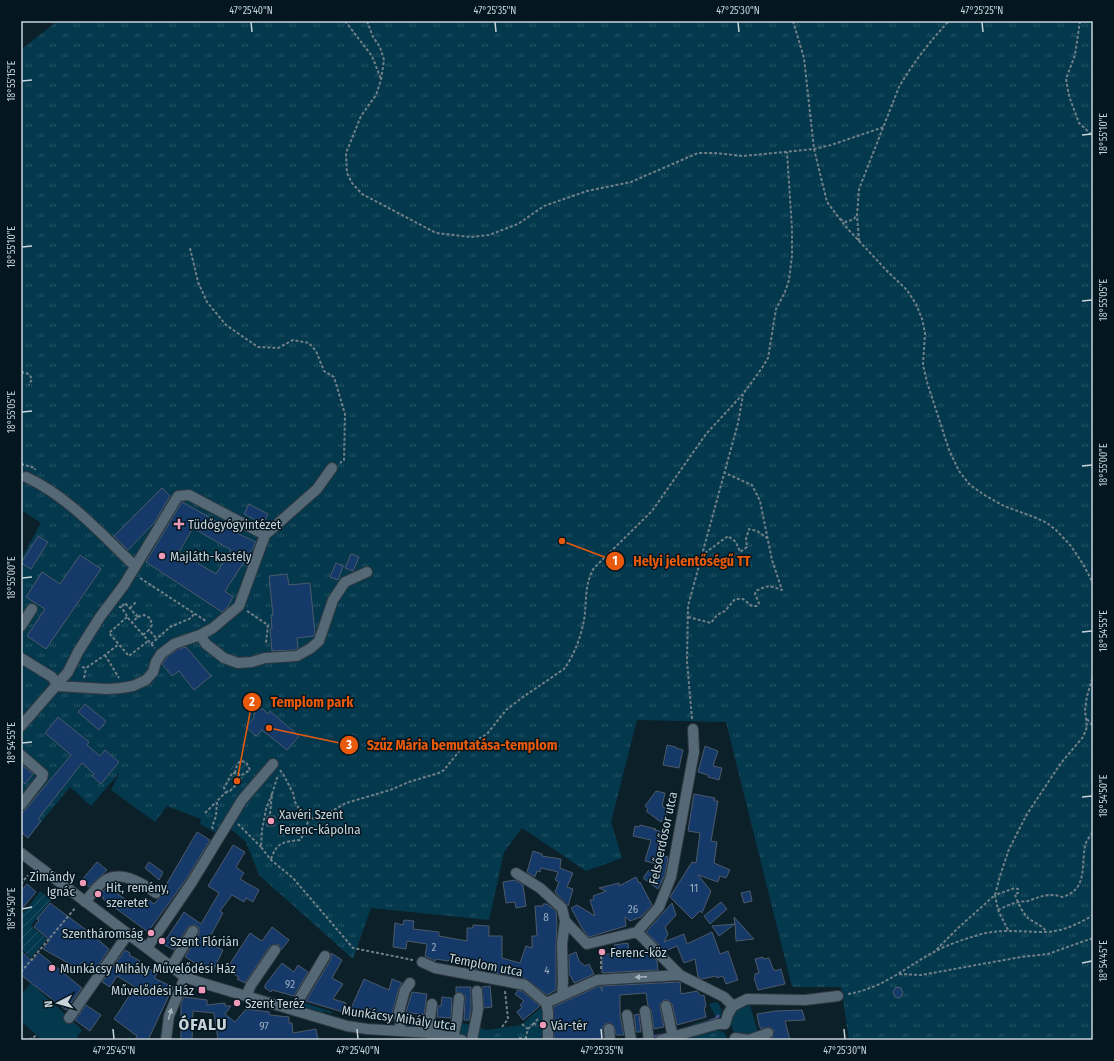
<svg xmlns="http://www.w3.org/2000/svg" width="1114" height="1061" viewBox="0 0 1114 1061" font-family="'Fira Sans Condensed',sans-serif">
  <defs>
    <pattern id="park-tufts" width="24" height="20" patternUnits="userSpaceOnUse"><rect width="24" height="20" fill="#04384c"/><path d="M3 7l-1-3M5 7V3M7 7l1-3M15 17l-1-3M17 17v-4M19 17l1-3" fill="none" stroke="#275465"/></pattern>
    <pattern id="garden-furrows" width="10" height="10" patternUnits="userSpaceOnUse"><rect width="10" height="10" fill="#04384c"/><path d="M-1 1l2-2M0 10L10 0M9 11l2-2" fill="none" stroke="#275465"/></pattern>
  </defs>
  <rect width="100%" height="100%" fill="#0c2029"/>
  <path fill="#04384c" d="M31,983L82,1030L75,1040H42L21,1021V995Z
    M302,1002L332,1012L331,1014L324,1011L323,1014L300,1007Z
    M717,1002C722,1008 723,1013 719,1020L691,1030L690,1025L716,1017L709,1004Z
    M750,1005L760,1040H737C728,1020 727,1012 750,1005Z
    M413,1017L427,1019L426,1027L405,1026L404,1021Z
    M438,1020L453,1022L451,1032L436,1029Z
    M459,1023L473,1025L470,1037L456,1034Z"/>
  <path fill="url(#park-tufts)" d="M57,21H1093V1040H849L841,987H792L726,722L637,720L611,822L622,858L586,871L522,828L504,852L489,920L371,908L353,959L259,875L246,842L232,830L221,826L216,833L200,824L201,819L167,806L155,822L111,790L120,772L91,806L70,787L28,838L21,832V559L41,523L21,510V50Z
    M546,1003L545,1040H481L476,1039L477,1027L487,1030L521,1025Z
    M717,1030L724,1032L728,1040H675L708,1031Z"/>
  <path fill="url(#garden-furrows)" d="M236,758L252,772L230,797L225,794L221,790Z
    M40,891L51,900L31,926L47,939L31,958L21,949V914L28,908Z"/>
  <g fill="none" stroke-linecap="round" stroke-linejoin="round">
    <path stroke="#4e4f89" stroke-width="3" d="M710,1021L716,1019L718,1016
      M651,1037L663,1035
      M637,1040L644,1039"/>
  </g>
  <path fill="#153a69" stroke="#4d596a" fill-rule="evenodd" d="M162,488L170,496L154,523L128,550L114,536Z
    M182,502L241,535L256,542L253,548L225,591L233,597L227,608L222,612L146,562ZM193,528L231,550L216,574L179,552Z
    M249,504L268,514L263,524L244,514Z
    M38,536L48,542L31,569L21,563Z
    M351,554L359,557L353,571L345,568Z
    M80,555L101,569L46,649L27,636L45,609L26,597L42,572L60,584Z
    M336,563L343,566L338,580L330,577Z
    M287,574L289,585L310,583L315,633L314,636L297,638L298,648L295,650L272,651L270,629H272L271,615H273L269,576Z
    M186,647L211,676L194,690L179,671L172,676L162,664L168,656L178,649Z
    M85,704L106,721L99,730L78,712Z
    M257,709H263L268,714L270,711L299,736L287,750L262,730L256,736L246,727L254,718V714Z
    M58,717L89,742L87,745L100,756L105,750L119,762L101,784L92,776L94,774L82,763L38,819L41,821L28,838L21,832V814L26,809L71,755L45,733Z
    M667,745L676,747V748L683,750L679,768L663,765Z
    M705,746L718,751L713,766L722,768L719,780L708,777V775L698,772Z
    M21,764L33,774L25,784L21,780Z
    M656,791L665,793L662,806L669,811L661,822L646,811L648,809L645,806Z
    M694,794L715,798L714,801H718L711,841L717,842L714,863L730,870L726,878L720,876L718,882L698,875L711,891L702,913L700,911L692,919L670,897L692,862L696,863L700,833L688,831Z
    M267,816H275V826H267Z
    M640,825L656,829L654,830L664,832L659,854L668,857L665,875L658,889L643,878L648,871L660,865L645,861L651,840L633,836L635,826L639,827Z
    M197,832L210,840L187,878L148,932L103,899L104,898L99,895L108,886L115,890L118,894L133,905L140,904L145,897L154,904L161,896L162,892L167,886L166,885Z
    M233,845L245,852L236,867L244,873L240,879L259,890L253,902L246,898L244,902L232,895L220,911L223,913L207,942L223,950L212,973L185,957L199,934V928L196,925H193L188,927L174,950L163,944L184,912L201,924L219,893L208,886Z
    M533,851L542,854V856L561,859L560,868L573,873L567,887L573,889L568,906L555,892L559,882L555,880L558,872L541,868L540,872L537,871L535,877L527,872Z
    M97,862L107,870L89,887L81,881Z
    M149,862L163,872L159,880L145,868Z
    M636,877L639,883L640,882L652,905L641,917L630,921L625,917L626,926L589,937L583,930L571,908L577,905L595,916L590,900L594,899L593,896L606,891L599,888L619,883V886Z
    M515,880L523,885L526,906L516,908L515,902L506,903L503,882Z
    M27,884L36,892L21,910V891Z
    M750,891L752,901L744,903L741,893Z
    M721,902L727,909L710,924L704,916Z
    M50,903L89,932L109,949L94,972L82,962L77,968L43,949L50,940L34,927L39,920L37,919Z
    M672,903L676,915L665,927L668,934L664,942L684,934L687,944L712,932L720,954L728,951L738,980L726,984L723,976L717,978L716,976L702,979L698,977L695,959L684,963L677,946L665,951L646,932Z
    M543,904H547L556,911L557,923L556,944V990L547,995L526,979L494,973L490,970L474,969V965L449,960L448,961L436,959L435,961L425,956L427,944L407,941L406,949L393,947L395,923L403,925L404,920L414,921L413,929L439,932V936L467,941V928H473V925L489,926V936H502V958L520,963L526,946L532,948V936H537L535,906H543Z
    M734,917L754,939L736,941L735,924L719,936L712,926L735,924Z
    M272,927L289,940L281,950L279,945L276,944L270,946L245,983L237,979L239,977L226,970L250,933L262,941Z
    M628,943L629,957L649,953L657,961L658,970L602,973V954H615L614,945Z
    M125,950L130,953L129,955L140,961L139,962L157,974L154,978L173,987L148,1040H135L137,1036L114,1019L135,987L117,976L110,987L102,982Z
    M21,951L32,961L39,953L82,988L66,1010L21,975Z
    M576,952L579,961L585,966L589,964L594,974L574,983L570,975H569V955Z
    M331,953L342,960L332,978L343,984L333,999L346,1003L343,1012L306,1001L331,959Z
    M763,957V959L769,958L773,969H774L775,971L781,969L785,984L758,990L754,978L755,977V974L759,973L755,959Z
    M282,963L294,972L298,965L308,972L294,996L272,990L271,992L265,988V985Z
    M364,979L389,990L392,979L402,983L399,988L393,1010V1018L391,1023L379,1019L381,1014L366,1007L362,1018L349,1013Z
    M679,982H680L681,994L697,991L701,996L704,995L706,1007H704L706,1017L677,1025L672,1004L668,1000H664L660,1004V1007L664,1027L654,1029L651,1010L648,1006L646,993L620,995V1016L624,1035H616L614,1026L609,1023L605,1024L603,1027V1038L589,1040H554L553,1007L599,986H600L602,991V986Z
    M490,986L492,1007L484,1008L482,987Z
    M456,987H471V1009L469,1020H464L465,996L460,992L456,993Z
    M896,987L901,988L903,993L900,998L895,997L893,992Z
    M518,990L522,991L540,1006L523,1020L517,1012L522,1007L520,1005L524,1001L515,994Z
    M412,992L427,994L424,1015L406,1012Z
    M184,997L207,1000V1005L225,1003V1006H231L225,1014L235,1022L246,1009L269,1012L270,1015L289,1017V1023H292L293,1033L316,1029L318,1040H218L214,1013L193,1011L192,1040H181V1003Z
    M442,997L452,998L451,1018L437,1017L438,1006H441Z
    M86,1005L101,1015L90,1031L75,1020Z
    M802,1010L805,1020L785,1021L790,1040H768L773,1037L774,1030L769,1027L761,1029L759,1025L757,1014L775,1011Z
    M639,1014L641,1032H636L634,1015Z"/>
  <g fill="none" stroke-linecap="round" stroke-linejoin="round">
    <g stroke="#303941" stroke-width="12">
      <path id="minor" d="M26,477C69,497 101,534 135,566
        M265,535L317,489L332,468
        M21,626L32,609
        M200,635L206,644L224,658L238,663L252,662L265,658L297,656L311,648L319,641L333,600L345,582L367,572
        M21,658L52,677L58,685
        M21,726L68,672L78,652L100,617L124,585L178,496L189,495L265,535L239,606L213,628L200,635L174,644L161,654L156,662L153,672L146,680L133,686L121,688L107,689L57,686
        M21,755L43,774L42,778L21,805
        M21,853L185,977L199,982L347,1026L367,1029L432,1033L462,1040
        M516,873L540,888L562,908L565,921L587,944L637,932L659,907L671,877L694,752L693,729
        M85,902C92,894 98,884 107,879C123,871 144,884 156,893
        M637,932L680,975L724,997L733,1006
        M147,948L192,882L242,800L273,764
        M422,962L435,968L525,985L546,1003
        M171,967L193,931
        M246,996L251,985L275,950
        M562,996L563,982L562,944L565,921
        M546,1003L597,980L680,975
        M546,1003L548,1012V1040
        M666,1006L673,1037
        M296,1011L300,998L325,956
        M645,1011L649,1040
        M627,1015L631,1040
        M69,1018L128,934
        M725,1024L728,1014L733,1006L747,999L805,1000L838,996
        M609,1029L610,1040
        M401,1031L399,1012L405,990L410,983
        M428,1033L432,1004
        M453,1038L457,1020L459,998
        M735,1038L749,1040L768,1033
        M166,1040L169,1016L185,977
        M472,1040L478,1009L477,991
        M661,1040L718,1024H725"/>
    </g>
    <path stroke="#718088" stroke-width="2" stroke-dasharray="3 2" stroke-linecap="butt" d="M345,21L372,56L381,79
      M367,21L373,37L380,47L384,60L381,80L376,95L361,116L346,153L347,173L352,183L362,194L436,233L471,237L489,235L518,224L544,206L587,191L631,182L698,153H714L743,156L814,149L831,145L884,127
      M793,21L804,58L814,149L827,202L846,227L888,272L907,290L916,304L922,319L925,333L923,365L927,382L949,450L959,471L970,485L986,496L1004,506L1034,517L1047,523L1056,530L1071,546L1083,564L1093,583
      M1080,21L1075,55L1066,79L1069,96L1079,123L1093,136
      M840,219L846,222L854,219L856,216
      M859,241L857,215L859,189L899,87C913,63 930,41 949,21
      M190,248L198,282L207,302L226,325L258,347L278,348L293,340L309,343L316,351L324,371L334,377L345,414L344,460L340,463
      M21,372L29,374L32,379L29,385
      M21,464L35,468V470
      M701,556L728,536L736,542L740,552L747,547L746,539L749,529L757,531L767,538
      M140,578L206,621
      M122,606L125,603L138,617L132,622
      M119,607H121L126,614L127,617L155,648
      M130,608L137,601
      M247,611L268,625L266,643
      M127,617L109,633L129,656L148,641
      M138,617L144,615L150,618L152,625L149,630
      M688,617L711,623L717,615L725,611L735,599H743L752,606H757L759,603L755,594L756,591C768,585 769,585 782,590L772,560L760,501L752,485L725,473
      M143,635L149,630L157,639
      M151,644L170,627L191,618L194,614
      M105,655L119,678
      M82,667L86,668L105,655L119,644
      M84,678L86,668
      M692,719L687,661L688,606L738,423L743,395
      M1087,719L1093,726
      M1093,757V762
      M280,770L283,774L293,793L295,802L302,814L309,818L318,819L346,803L390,790L409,782L439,773L444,770L461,749L487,734L506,710L523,697L564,669C574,656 581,636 584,620C587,602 584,584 594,568L652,511L706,434L743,394L762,368L768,358L776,309L785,292L789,280L792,256V229L787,152
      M233,773L239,774L241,780L230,791L226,792L224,788L231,775Z
      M235,773L236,768L240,761L246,762L250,770L240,776
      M1093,774L1092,778L1093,782
      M272,794L266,809L262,830L261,847L271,860L293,878L353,948L413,960
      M205,813L216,802
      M270,814L272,794L278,775
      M238,824L261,847
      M213,829L212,827L216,816L217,801L226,792
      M271,859C277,842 283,842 300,840L305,832L309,818
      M21,884L28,875
      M998,910C1004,907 1012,903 1019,902C1022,901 1025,902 1028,901C1039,897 1050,892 1062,897C1088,890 1081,866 1085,846C1086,841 1090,836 1093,832
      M1008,930L998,910L995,895L1015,888L1018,889V893L1015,894C1016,900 1024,915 1028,918C1034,923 1043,925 1046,932
      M601,951V971
      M933,953L958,928L995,895L1000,876L1009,849L1027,814L1061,763L1083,737L1087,727L1085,710L1087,696L1093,676
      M21,972L76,907
      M899,974L921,975L1021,957L1048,954L1093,938
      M848,994C883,988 903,969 932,953C945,946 961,940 975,936C998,928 1020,932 1044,932C1061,932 1079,924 1093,915
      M538,1019L534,1023L538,1026
      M522,1024L528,1029L526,1037V1040
      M502,1027L508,1019L505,991
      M528,1029L534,1023
      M519,1038L526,1039
      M29,1040L37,1035"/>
    <use href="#minor" stroke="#546975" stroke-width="10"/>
  </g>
  <defs><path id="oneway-solid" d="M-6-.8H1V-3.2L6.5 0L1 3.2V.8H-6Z"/></defs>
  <g fill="#a5b3bc">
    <use href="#oneway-solid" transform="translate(641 977) rotate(177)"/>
    <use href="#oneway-solid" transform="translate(170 1014) rotate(-74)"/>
  </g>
  <path fill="none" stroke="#c8d3da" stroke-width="1.5" d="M251,22L252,32M495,22L496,32M738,22L739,32M982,22L983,32M22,81L32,80M1082,135L1092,134M22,247L32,246M1082,301L1092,300M22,412L32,411M1082,466L1092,465M22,578L32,577M1082,632L1092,631M22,743L32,742M1082,797L1092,796M22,909L32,907M1082,963L1092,961M113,1029L114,1039M357,1029L358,1039M601,1029L602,1039M844,1029L845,1039"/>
  <g fill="#ef9ab8" stroke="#04161f" stroke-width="1.5">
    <path d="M177 518h4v4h4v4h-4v4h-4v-4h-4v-4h4z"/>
    <circle cx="162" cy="556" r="4"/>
    <circle cx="271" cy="821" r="4"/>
    <circle cx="83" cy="883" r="4"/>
    <circle cx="98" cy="894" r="4"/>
    <circle cx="151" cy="933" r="4"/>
    <circle cx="162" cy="941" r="4"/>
    <circle cx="602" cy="952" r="4"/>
    <circle cx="52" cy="968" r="4"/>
    <rect x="198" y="986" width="8" height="8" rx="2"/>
    <circle cx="237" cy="1003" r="4"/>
    <circle cx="543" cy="1025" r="4"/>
  </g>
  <g text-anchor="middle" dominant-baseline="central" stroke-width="3" stroke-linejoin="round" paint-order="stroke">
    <g font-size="11" fill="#9badbe">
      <text x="694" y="888">11</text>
      <text x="633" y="909">26</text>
      <text x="546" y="917">8</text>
      <text x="434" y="947">2</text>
      <text x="547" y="970">4</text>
      <text x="290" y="984">92</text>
      <text x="264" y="1026">97</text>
    </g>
    <g font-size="13" fill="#c8d3da" stroke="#04161f" text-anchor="start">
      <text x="188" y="524">Tüdőgyógyintézet</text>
      <text x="170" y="556">Majláth-kastély</text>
      <text x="279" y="814">Xavéri Szent<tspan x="279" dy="15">Ferenc-kápolna</tspan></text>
      <text x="75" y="876" text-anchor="end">Zimándy<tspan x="75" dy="15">Ignác</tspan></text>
      <text x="106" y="887">Hit, remény,<tspan x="106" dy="15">szeretet</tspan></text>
      <text x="143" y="933" text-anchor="end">Szentháromság</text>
      <text x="170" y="941">Szent Flórián</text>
      <text x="610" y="952">Ferenc-köz</text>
      <text x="60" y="968">Munkácsy Mihály Művelődési Ház</text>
      <text x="194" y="990" text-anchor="end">Művelődési Ház</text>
      <text x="245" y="1003">Szent Teréz</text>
      <text x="551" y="1025">Vár-tér</text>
    </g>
    <g font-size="13" fill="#c8d3da" stroke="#04161f">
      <text transform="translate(663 838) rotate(-78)">Felsőerdősor utca</text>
      <text transform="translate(486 965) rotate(11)">Templom utca</text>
      <text transform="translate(399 1018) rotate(8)">Munkácsy Mihály utca</text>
    </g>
    <g font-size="17" font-weight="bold" letter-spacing="1" fill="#c8d3da" stroke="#04161f">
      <text x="203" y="1024">ÓFALU</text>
    </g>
  </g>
  <path fill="none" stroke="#e8590c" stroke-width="1.5" d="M562 541L615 561M237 781L252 702M269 728L349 745"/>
  <g fill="#e8590c" stroke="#04161f" stroke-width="1.5">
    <circle cx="562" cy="541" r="4"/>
    <circle cx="237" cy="781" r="4"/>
    <circle cx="269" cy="728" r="4"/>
    <circle cx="615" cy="561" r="10"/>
    <circle cx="252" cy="702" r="10"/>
    <circle cx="349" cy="745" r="10"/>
  </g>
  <g font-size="12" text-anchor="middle" font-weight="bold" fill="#fff">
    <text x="615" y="565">1</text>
    <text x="252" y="706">2</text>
    <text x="349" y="749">3</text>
  </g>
  <g font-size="14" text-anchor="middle" font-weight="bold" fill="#e8590c" stroke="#04161f" stroke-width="3" stroke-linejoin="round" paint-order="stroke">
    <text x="692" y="566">Helyi jelentőségű TT</text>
    <text x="312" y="707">Templom park</text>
    <text x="462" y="750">Szűz Mária bemutatása-templom</text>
  </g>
  <rect width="1114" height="1061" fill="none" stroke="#04161f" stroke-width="44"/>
  <g transform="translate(58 1003) rotate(264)" stroke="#04161f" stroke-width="3" paint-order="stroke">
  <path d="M0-3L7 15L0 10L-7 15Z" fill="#c8d3da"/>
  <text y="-6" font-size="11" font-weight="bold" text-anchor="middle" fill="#c8d3da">N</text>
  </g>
  <rect x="22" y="22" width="1070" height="1017" fill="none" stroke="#c8d3da" stroke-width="1.5"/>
  <g font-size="10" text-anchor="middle" fill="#c8d3da">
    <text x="251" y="14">47°25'40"N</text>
    <text x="495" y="14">47°25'35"N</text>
    <text x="738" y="14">47°25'30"N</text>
    <text x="982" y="14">47°25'25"N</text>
    <text transform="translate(11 81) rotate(-90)" y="4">18°55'15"E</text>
    <text transform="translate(1103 134) rotate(-90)" y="4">18°55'10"E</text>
    <text transform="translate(11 247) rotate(-90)" y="4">18°55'10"E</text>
    <text transform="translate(1103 300) rotate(-90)" y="4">18°55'05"E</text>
    <text transform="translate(11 412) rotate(-90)" y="4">18°55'05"E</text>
    <text transform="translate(1103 465) rotate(-90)" y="4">18°55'00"E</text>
    <text transform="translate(11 578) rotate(-90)" y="4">18°55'00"E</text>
    <text transform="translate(1103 631) rotate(-90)" y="4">18°54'55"E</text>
    <text transform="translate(11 743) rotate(-90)" y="4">18°54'55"E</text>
    <text transform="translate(1103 796) rotate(-90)" y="4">18°54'50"E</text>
    <text transform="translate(11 909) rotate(-90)" y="4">18°54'50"E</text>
    <text transform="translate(1103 961) rotate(-90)" y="4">18°54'45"E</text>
    <text x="114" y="1054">47°25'45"N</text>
    <text x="358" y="1054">47°25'40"N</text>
    <text x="602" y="1054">47°25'35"N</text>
    <text x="845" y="1054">47°25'30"N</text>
  </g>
</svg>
